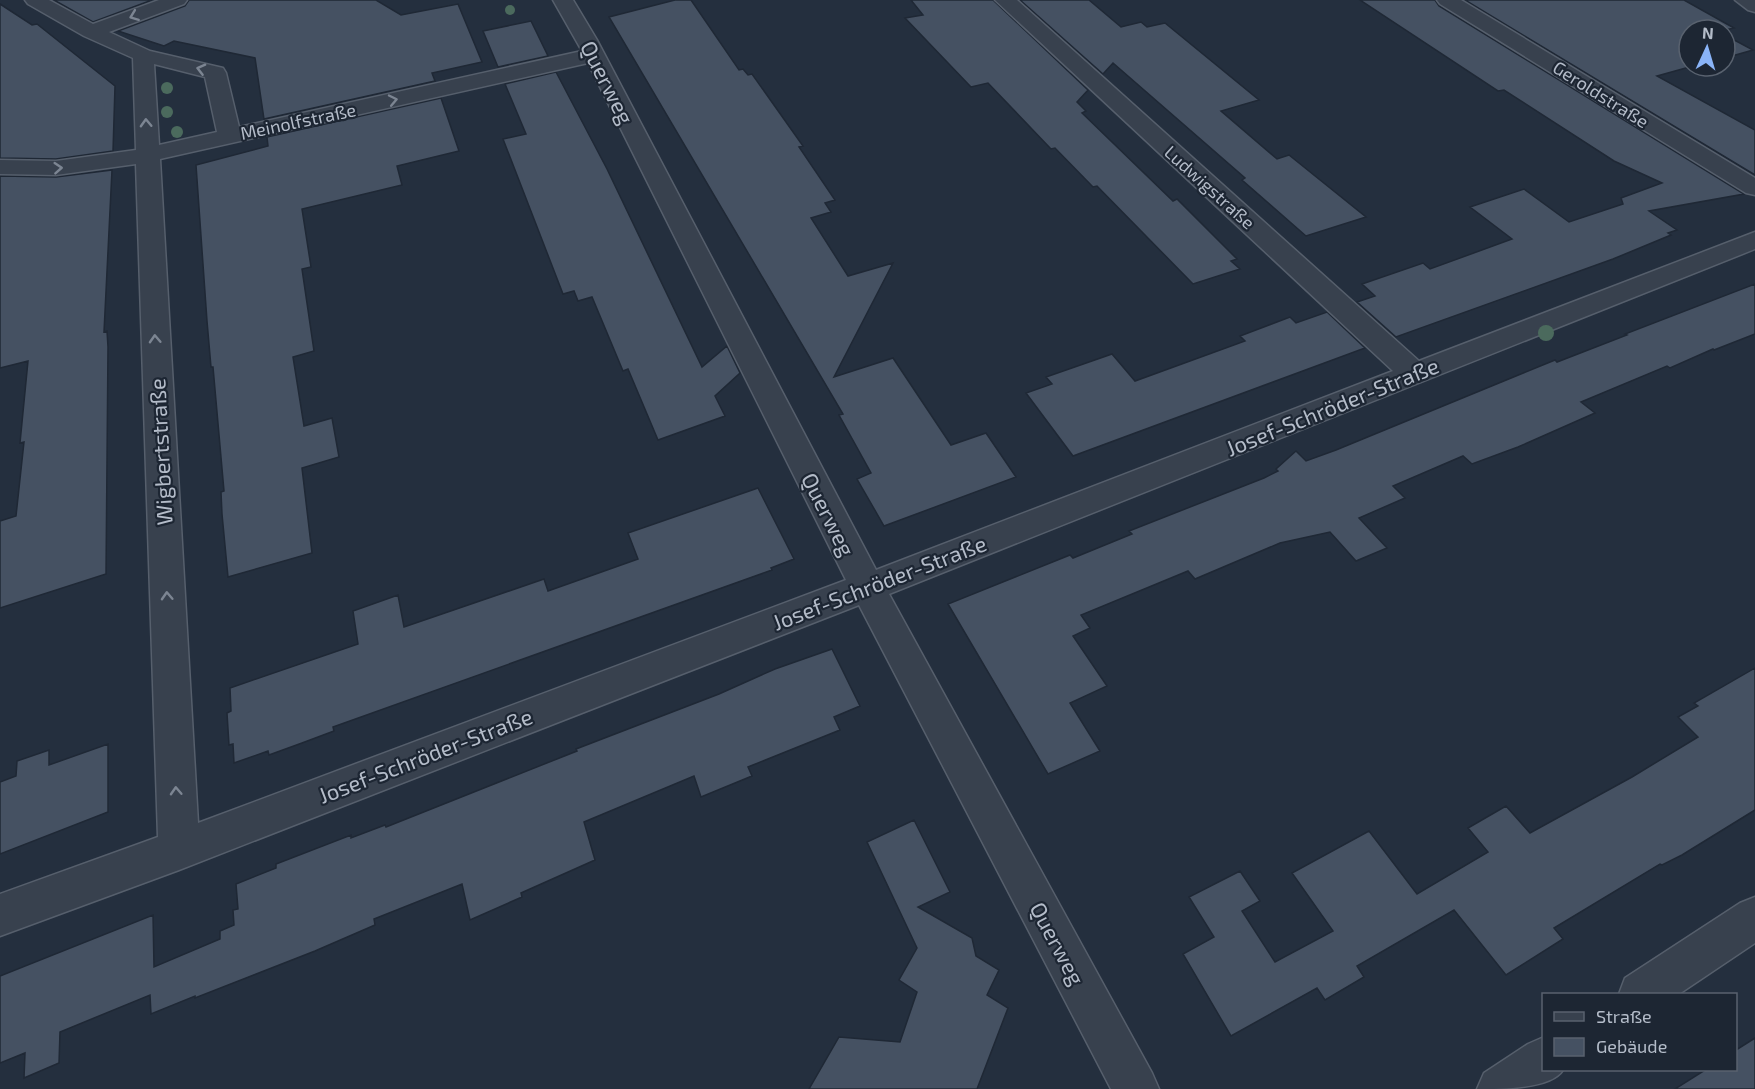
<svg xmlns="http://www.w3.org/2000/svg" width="1755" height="1089" viewBox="0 0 1755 1089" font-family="'Exo 2',sans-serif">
  <rect width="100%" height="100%" fill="#242f3e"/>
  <path fill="#455162" stroke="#1f2835" stroke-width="1.5" d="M54,0H152L93,22Z
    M189,0H376L401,15L458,4L482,62L432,73L435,81L264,119L255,58L174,41L164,46L118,31L185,6Z
    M675,0H691L739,70L743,69L748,75L752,74L803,146L799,147L835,200L825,203L831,212L811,218L848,276L893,263L834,377L893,358L951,445L986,433L1016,477L884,526L857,479L871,473L839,415L843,414L609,17Z
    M911,0H993L1088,90L1077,102L1086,111L1082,113L1173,201L1177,199L1237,259L1231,261L1240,269L1193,284L1097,186L1093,187L1055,148L1051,149L988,83L971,87L905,18L923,15Z
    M1020,0H1089L1121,27L1141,22L1147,27L1165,23L1259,100L1221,111L1277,159L1289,155L1366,217L1306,236L1242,180L1245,178L1113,63L1103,74Z
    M1360,0H1435L1439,6L1744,194L1649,211L1677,230L1668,233L1671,235L1613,259L1396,337L1357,302L1375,296L1362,284L1423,263L1430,269L1512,239L1470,207L1524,189L1569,222L1623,204L1621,198L1662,183L1614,161L1504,90L1498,91Z
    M1465,0H1684L1734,28L1725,30H1689V66H1693L1657,76L1755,130V175Z
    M0,4L32,25L37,24L115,86L113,151L56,159L0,158Z
    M531,21L548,56L498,67L483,31Z
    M1725,35L1753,50L1725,58Z
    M556,72L607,169L702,367L727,346L740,373L715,396L725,416L658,440L628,369L623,371L592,297L578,301L574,291L563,294L503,139L526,134L505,84Z
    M441,98L459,151L397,166L402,185L302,209L311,267L302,269L314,351L293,357L304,426L332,418L339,457L302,468L312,553L228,577L222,514L221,492L224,491L213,367H211L207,321L196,165L268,146L267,137Z
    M112,170L104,332L107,331L108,347L106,574L0,608V521L16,516L24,442L20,443L28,361L0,368V176L56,177Z
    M1755,284V334L1714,350L1713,349L1670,368L1667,366L1581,402L1595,413L1518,447L1472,464L1463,456L1393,486L1405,498L1359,518L1387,548L1356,561L1330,532L1280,543L1195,579L1188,571L1081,615L1090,628L1073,636L1107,686L1070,703L1100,751L1048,774L948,604L1070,555L1073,558L1132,534L1129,531L1264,478L1278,471L1276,469L1296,451L1306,461L1336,450L1555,360L1557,362L1627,335L1625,334Z
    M1327,312L1365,348L1073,456L1026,393L1052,384L1046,377L1112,354L1135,381L1245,341L1240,336L1290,317L1296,323Z
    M758,488L794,559L771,568L772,570L333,727L334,731L302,743L269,755L268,751L234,763L233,744L229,745L227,713L231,711L230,688L358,644L353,611L398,595L404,627L544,579L548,591L638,559L628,533Z
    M832,649L860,706L834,717L840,730L748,767L752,776L701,797L694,776L584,822L595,860L521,893L522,897L470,920L462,884L374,919L375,925L315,951L195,998V996L151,1014L150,995L60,1032L59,1063L24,1078L25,1053L0,1063V976L153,915L154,967L220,939V931L234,925L233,910L238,909L236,884L276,868V864L351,835V838L385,825L386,827L577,751L576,749L719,694L775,669Z
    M1755,668V810L1682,855L1662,865L1660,864L1554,928L1563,939L1506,975L1454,910L1357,966L1364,977L1325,1000L1317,988L1231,1036L1183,954L1214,937L1189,897L1240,871L1260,901L1242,911L1275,962L1333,931L1292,873L1369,831L1417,894L1488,852L1468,828L1506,806L1530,833L1632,777L1698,737L1678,717L1698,706L1694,703Z
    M108,744V812L0,854V782L16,776L17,761L49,750V765Z
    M914,820L950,892L918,907L972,938L976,956L999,970L987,995L1008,1008L977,1089H809L839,1037L900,1042L917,992L899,980L917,948L867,842Z
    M1755,1038V1089H1675L1705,1070H1736V1050Z"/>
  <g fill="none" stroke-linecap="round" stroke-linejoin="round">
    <g stroke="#565f6c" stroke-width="3">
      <path id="minor" d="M25,0H49L93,24L159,0H187L184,4L109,32L150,51L223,68L226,73L239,127L582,51L553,0H573L597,40L876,570L1393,371L995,0H1017L1419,361L1755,232V249L889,594L1152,1073L1159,1089H1111L859,605L179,870L0,936V894L158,837L136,164L56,175L0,174V160L56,161L136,150L133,58L84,36L28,4ZM588,63L846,580L198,823L160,159ZM154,64L205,77L217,132L159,145Z
        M1437,0H1461L1755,178V195L1746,193L1440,4Z
        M1735,0H1755V12L1748,10Z
        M1755,897V943L1679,994H1619L1625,978L1740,903Z
        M1544,1037V1070H1563C1551,1089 1502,1089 1477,1089L1484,1073L1528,1044Z"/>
    </g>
    <use href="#minor" fill="#38414e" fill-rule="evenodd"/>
  </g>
  <g fill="#4b6a5d">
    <circle cx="510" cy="10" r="5"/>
    <circle cx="167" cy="88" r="6"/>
    <circle cx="167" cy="112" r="6"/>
    <circle cx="177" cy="132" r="6"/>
    <circle cx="1546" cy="333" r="8"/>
  </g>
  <defs><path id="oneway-chevron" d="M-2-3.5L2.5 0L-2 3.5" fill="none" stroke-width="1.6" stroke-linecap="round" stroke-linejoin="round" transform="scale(1.5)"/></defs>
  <g stroke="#7c8592">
    <use href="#oneway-chevron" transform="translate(134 16) rotate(159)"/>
    <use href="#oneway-chevron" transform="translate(201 69) rotate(-166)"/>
    <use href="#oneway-chevron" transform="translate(393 100) rotate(-12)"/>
    <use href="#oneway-chevron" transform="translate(146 123) rotate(-92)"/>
    <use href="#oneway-chevron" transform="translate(58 168) rotate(-4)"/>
    <use href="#oneway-chevron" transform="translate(155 339) rotate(-93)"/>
    <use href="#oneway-chevron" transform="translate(167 596) rotate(-93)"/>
    <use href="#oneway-chevron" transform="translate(176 791) rotate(-93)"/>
  </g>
  <g text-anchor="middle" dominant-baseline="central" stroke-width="4.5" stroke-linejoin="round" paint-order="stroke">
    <g font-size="18" fill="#b4bcc9" stroke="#1d2633">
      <text transform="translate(1601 94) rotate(32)">Geroldstraße</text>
      <text transform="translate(298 121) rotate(-12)">Meinolfstraße</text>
      <text transform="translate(1210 187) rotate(42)">Ludwigstraße</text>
    </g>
    <g font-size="22" fill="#b4bcc9" stroke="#1d2633">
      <text transform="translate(608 82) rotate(63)">Querweg</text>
      <text transform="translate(1332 406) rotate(-22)">Josef-Schröder-Straße</text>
      <text transform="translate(160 452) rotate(-93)">Wigbertstraße</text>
      <text transform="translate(829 514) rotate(63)">Querweg</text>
      <text transform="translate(879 582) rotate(-21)">Josef-Schröder-Straße</text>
      <text transform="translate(425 755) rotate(-21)">Josef-Schröder-Straße</text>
      <text transform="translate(1058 943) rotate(62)">Querweg</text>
    </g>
  </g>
  <rect x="1542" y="993" width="195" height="78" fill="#1d2633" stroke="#59626f" stroke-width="1.5"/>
  <rect x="1554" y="1012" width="30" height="9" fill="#38414e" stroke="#59626f" stroke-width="1.5"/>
  <text x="1596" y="1023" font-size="18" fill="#b4bcc9">Straße</text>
  <rect x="1554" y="1038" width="30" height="18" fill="#455162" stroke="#59626f" stroke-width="1.5"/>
  <text x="1596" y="1053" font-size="18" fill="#b4bcc9">Gebäude</text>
  <g transform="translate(1707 48) rotate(4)"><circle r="28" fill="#1d2633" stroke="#59626f" stroke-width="1.5"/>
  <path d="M0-4.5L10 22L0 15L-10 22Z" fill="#8ab4f8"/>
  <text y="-9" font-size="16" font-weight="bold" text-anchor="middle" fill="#b4bcc9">N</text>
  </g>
</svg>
